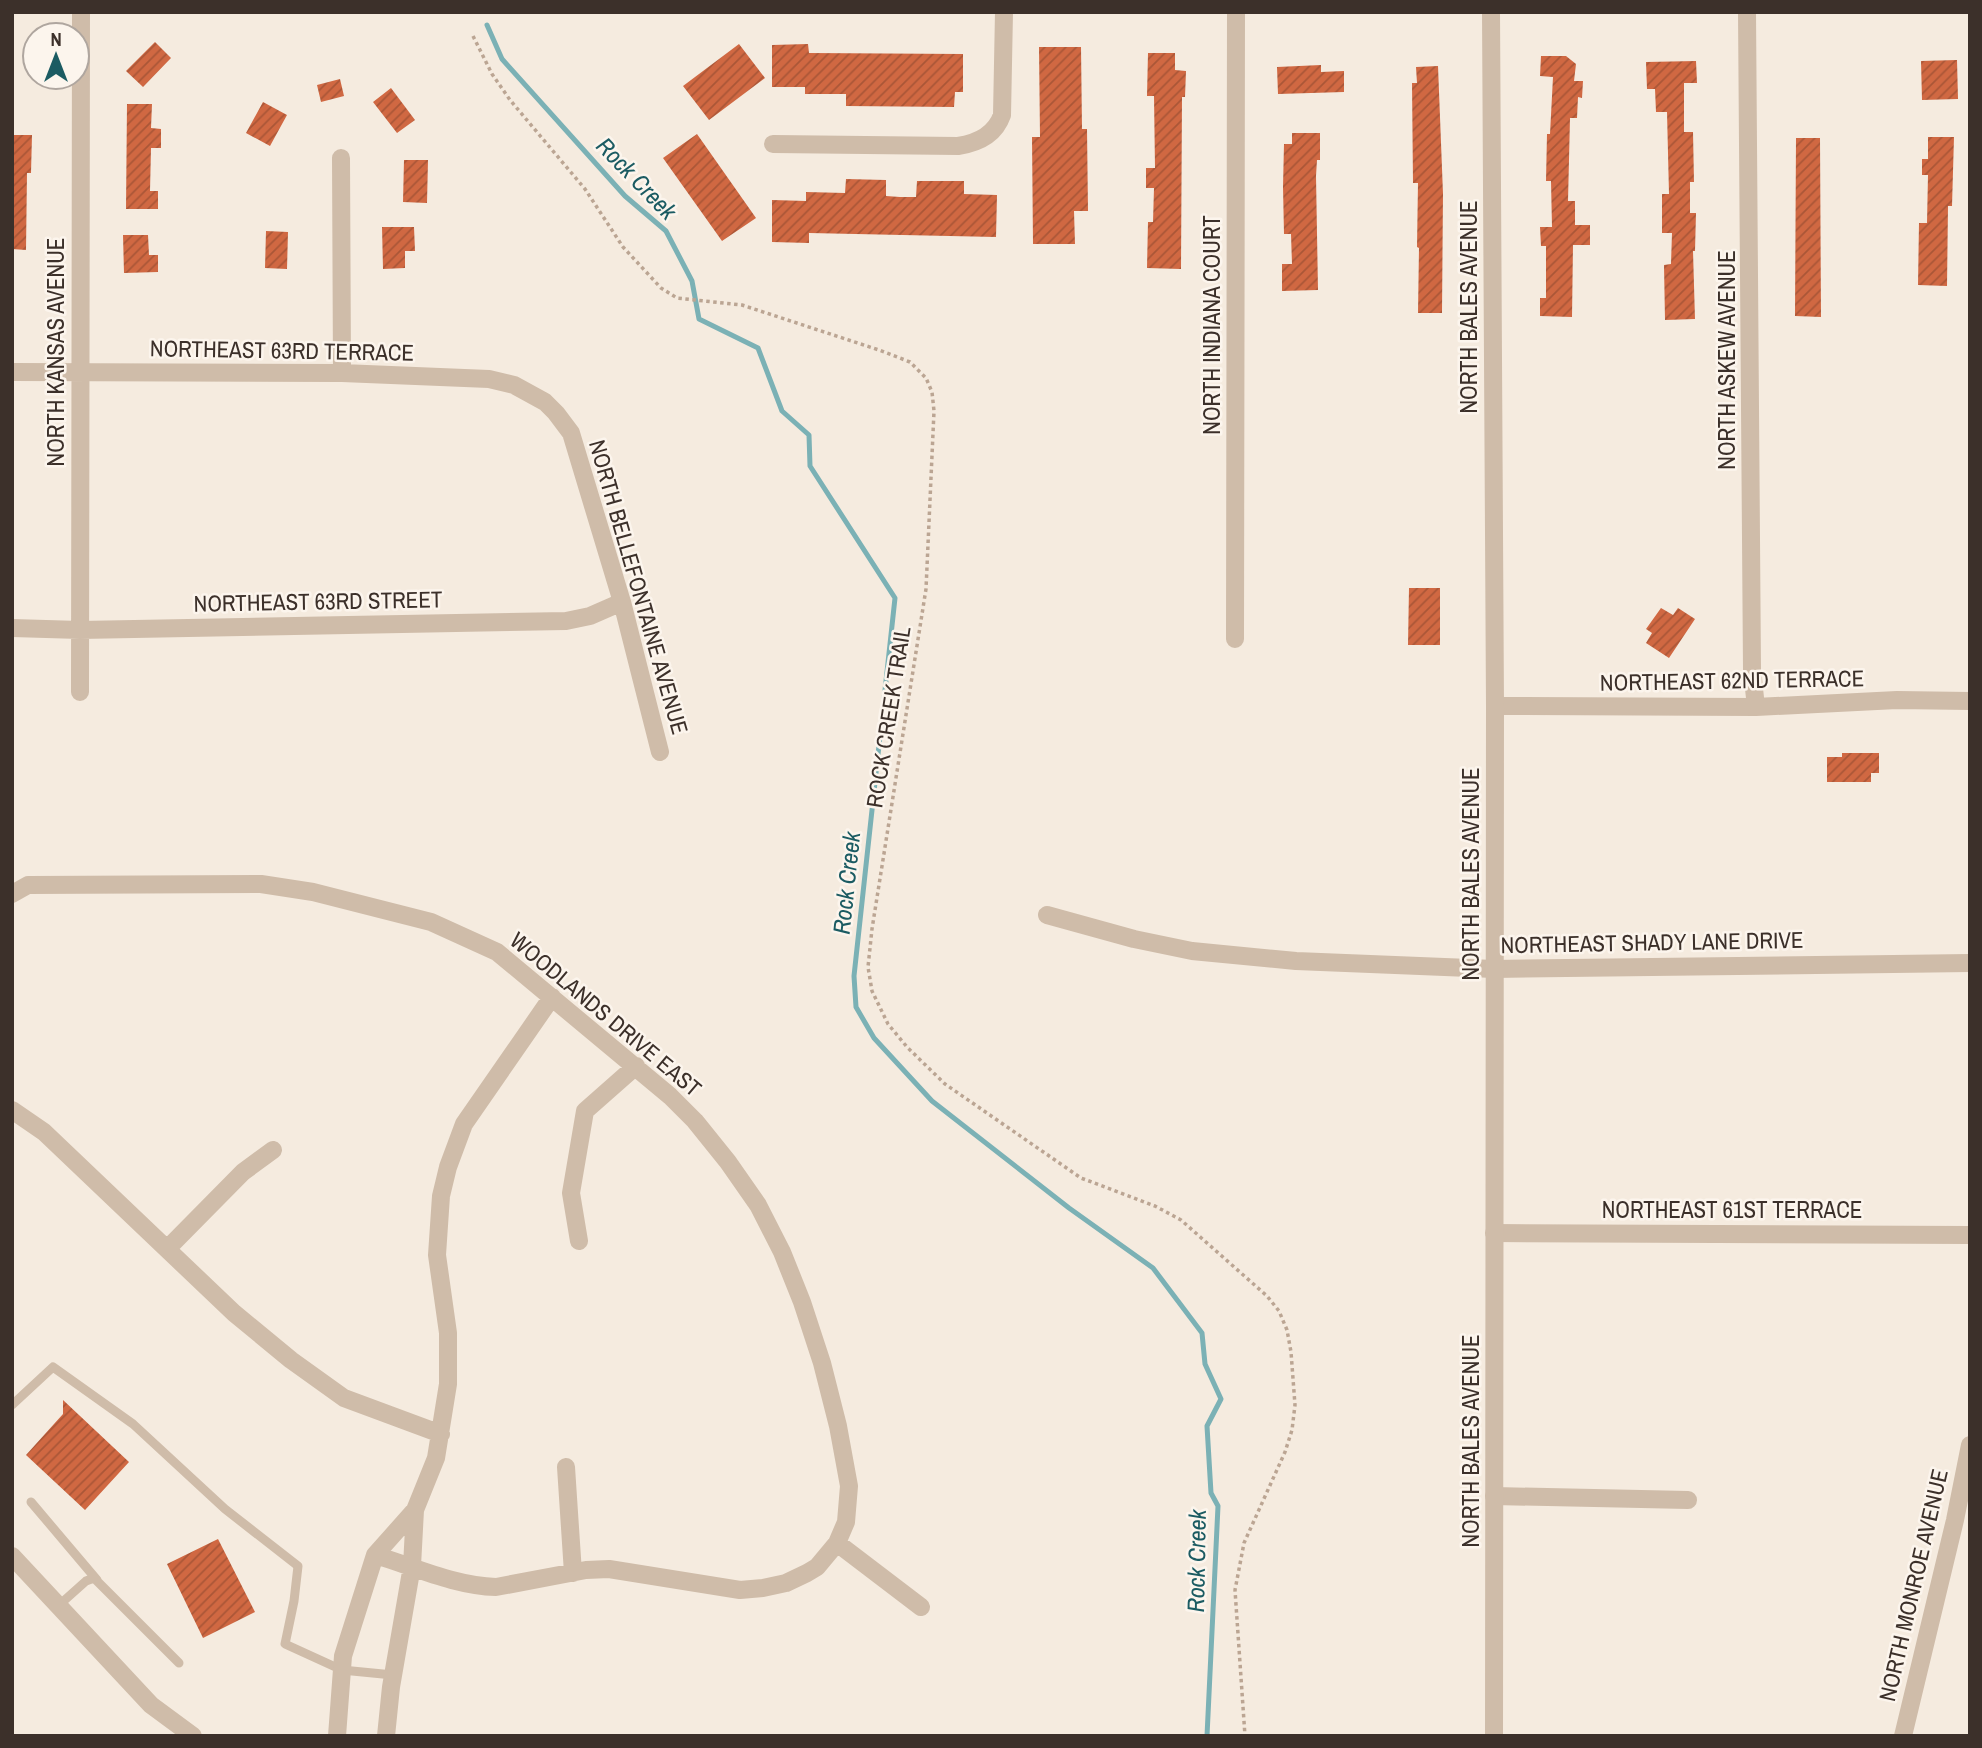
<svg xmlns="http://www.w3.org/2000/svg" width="1982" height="1748" viewBox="0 0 1982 1748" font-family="'Archivo Narrow',sans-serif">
  <defs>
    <pattern id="building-hatch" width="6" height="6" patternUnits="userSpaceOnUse" patternTransform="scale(1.75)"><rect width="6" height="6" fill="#d06842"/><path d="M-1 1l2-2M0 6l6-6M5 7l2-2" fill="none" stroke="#aa5637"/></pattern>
  </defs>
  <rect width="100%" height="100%" fill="#f5ebdf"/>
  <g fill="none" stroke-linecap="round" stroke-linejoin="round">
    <path stroke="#7bb1b5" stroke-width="5" d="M487,25L502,59L625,196L666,231L692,281L699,319L758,348L782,411L809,435L810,466L895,598L854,976L856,1007L874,1038L932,1101L1069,1208L1153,1268L1202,1333L1205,1364L1221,1399L1207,1426L1211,1493L1218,1506L1207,1736"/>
  </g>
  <path fill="url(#building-hatch)" d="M155,42L171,58L143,87L126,71Z
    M739,44L765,78L709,120L683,86Z
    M808,44L809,53L963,54V92H955L954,107L846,106V94H805V87H772V45Z
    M1039,47H1081L1082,129H1087L1088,211H1074L1075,244H1033L1032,137H1040Z
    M1148,53H1175V70L1186,71L1185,97H1182L1181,269L1147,268L1148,222H1153L1154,188H1146V168H1155L1154,96H1147Z
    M1541,56H1566L1576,64L1574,81H1583L1582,98L1578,97L1577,118H1570L1568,201H1575V225H1590V245H1573L1572,317L1540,316V298H1546V246H1541L1540,227H1552L1551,181H1546L1547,134H1550L1553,77L1540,76Z
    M1957,60L1958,99L1922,100L1921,61Z
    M1696,61L1697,83H1684V132H1693L1694,182H1690V213H1696L1695,251H1693L1695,319L1665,320L1664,265L1671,264L1672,233H1662V194H1669L1667,112H1656L1655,89H1647L1646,62Z
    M1321,65V72L1344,71V92L1278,94L1277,67Z
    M1438,66L1443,194L1442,313H1418L1419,248L1417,247L1418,183H1413L1412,83H1417L1416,67Z
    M340,79L344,96L321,102L317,85Z
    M391,88L415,120L397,133L373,102Z
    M263,102L287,115L270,146L246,133Z
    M127,104H152L151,128L161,129V148H151L150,191H158V209H126Z
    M1292,133H1320V160H1317L1316,176L1318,290L1282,291V264H1292L1291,234H1284L1283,187L1284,144H1292Z
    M697,134L756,218L722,241L663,158Z
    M12,135H32L31,173H27L26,250L12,249Z
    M1928,137H1954L1952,206H1948L1947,286L1918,285L1919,223H1927L1928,175H1922V159H1928Z
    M1796,138H1820L1821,317L1795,316Z
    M404,160H428L427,203L403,202Z
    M846,179L886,180V196L900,197H916L917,181H964V194L997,195L996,237L809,233V243L772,242V200L806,201V192L845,193Z
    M382,227H414L415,251H405V268L383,269Z
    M266,231L288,232L287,269L265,268Z
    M123,235H148L149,255H158V272L124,273Z
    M1409,588H1440V645H1408Z
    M1661,608L1673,615L1678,608L1695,619L1669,658L1646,643L1652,633L1646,629Z
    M1842,753H1879V773H1871V782H1827V757H1842Z
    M63,1400L129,1462L85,1510L26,1455L63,1414Z
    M218,1539L255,1612L203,1638L167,1564Z"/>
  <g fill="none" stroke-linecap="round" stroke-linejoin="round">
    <path stroke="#bba593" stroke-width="3.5" stroke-dasharray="3.5 3.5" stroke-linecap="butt" d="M473,36L492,74L510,100L585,189L623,247L661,288L677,298L742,305L879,350L910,362L926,378L932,392L934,411L926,589L872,929L868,967L872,991L888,1024L907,1047L945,1084L1081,1178L1155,1206L1181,1220L1267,1296L1279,1311L1287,1330L1291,1352L1295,1405L1292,1430L1285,1452L1244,1543L1235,1590L1245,1736"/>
    <path stroke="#cfbca9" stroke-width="9" d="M12,1405L53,1367L133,1424L225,1509L298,1566L294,1601L285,1644L342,1670L393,1675
      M31,1502L97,1580
      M58,1606L86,1581L94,1578L179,1663"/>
    <path stroke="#cfbca9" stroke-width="18" d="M1747,12L1752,670L1756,707
      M773,144L958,146C978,143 995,135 1002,115L1004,12
      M341,158L342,373
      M12,372L342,373L489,379L514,385L545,402L556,413L571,433L622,602L660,752
      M12,628L80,630L566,621L590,616L622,602
      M1235,639L1236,12
      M80,692L81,12
      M1495,706L1756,707L1897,700L1970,701
      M12,894L28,885L261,884L313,892L431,922L497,952L670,1096L695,1121L728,1162L758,1205L782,1252L802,1302L822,1363L838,1426L849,1486L846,1522L837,1543L817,1567L807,1573L786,1583L763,1588L740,1590L609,1569L586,1570L496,1587C455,1586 415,1567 375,1555
      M1047,915L1134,939L1192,951L1296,961L1494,969L1970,963
      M12,1110L44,1132L234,1313L291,1360L344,1398L441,1434
      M1494,1233L1970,1235
      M579,1241L571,1193L585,1111L636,1066
      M167,1249L243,1172L273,1150
      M566,1467L573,1573
      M1494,1496L1688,1500
      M837,1543L921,1607
      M337,1736L343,1656L375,1555L415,1510
      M386,1736L391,1687L412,1566L415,1510L436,1458L448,1384V1333L437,1255L441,1196L448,1167L464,1124L552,997
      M1903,1736L1955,1520L1970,1445"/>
    <path stroke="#cfbca9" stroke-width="18" d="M1491,12L1495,706L1494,1736
      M12,1556L151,1705L193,1736"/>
  </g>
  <g text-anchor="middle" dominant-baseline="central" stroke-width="5" stroke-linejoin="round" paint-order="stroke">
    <g font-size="23" fill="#3c302a" stroke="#fcf5ed">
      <text transform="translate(1468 307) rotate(-90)">NORTH BALES AVENUE</text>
      <text transform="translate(1211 325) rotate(-90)">NORTH INDIANA COURT</text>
      <text transform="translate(282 350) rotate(1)">NORTHEAST 63RD TERRACE</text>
      <text transform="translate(55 352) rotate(-90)">NORTH KANSAS AVENUE</text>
      <text transform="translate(1726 360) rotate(-90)">NORTH ASKEW AVENUE</text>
      <text transform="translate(639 587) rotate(74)">NORTH BELLEFONTAINE AVENUE</text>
      <text transform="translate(318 601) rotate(-1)">NORTHEAST 63RD STREET</text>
      <text transform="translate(1732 680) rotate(-1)">NORTHEAST 62ND TERRACE</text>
      <text transform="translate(888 717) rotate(-81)">ROCK CREEK TRAIL</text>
      <text transform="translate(1470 874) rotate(-90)">NORTH BALES AVENUE</text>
      <text transform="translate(1652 942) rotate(-1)">NORTHEAST SHADY LANE DRIVE</text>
      <text transform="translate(606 1014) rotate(40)">WOODLANDS DRIVE EAST</text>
      <text x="1732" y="1209">NORTHEAST 61ST TERRACE</text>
      <text transform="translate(1470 1441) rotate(-90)">NORTH BALES AVENUE</text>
      <text transform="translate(1913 1585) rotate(-77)">NORTH MONROE AVENUE</text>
    </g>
    <g font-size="24" font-style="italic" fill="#1b5b62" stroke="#fcf5ed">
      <text transform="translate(637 178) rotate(46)">Rock Creek</text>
      <text transform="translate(846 883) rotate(-84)">Rock Creek</text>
      <text transform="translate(1196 1561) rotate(-89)">Rock Creek</text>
    </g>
  </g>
  <rect width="1982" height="1748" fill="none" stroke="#3c302a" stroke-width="28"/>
  <g transform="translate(56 56)"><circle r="33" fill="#fcf5ed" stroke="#afa69f" stroke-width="2"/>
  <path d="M0-5L12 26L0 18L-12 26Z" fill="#1b5b62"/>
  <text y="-10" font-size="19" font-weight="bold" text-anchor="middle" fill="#3c302a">N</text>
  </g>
</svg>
